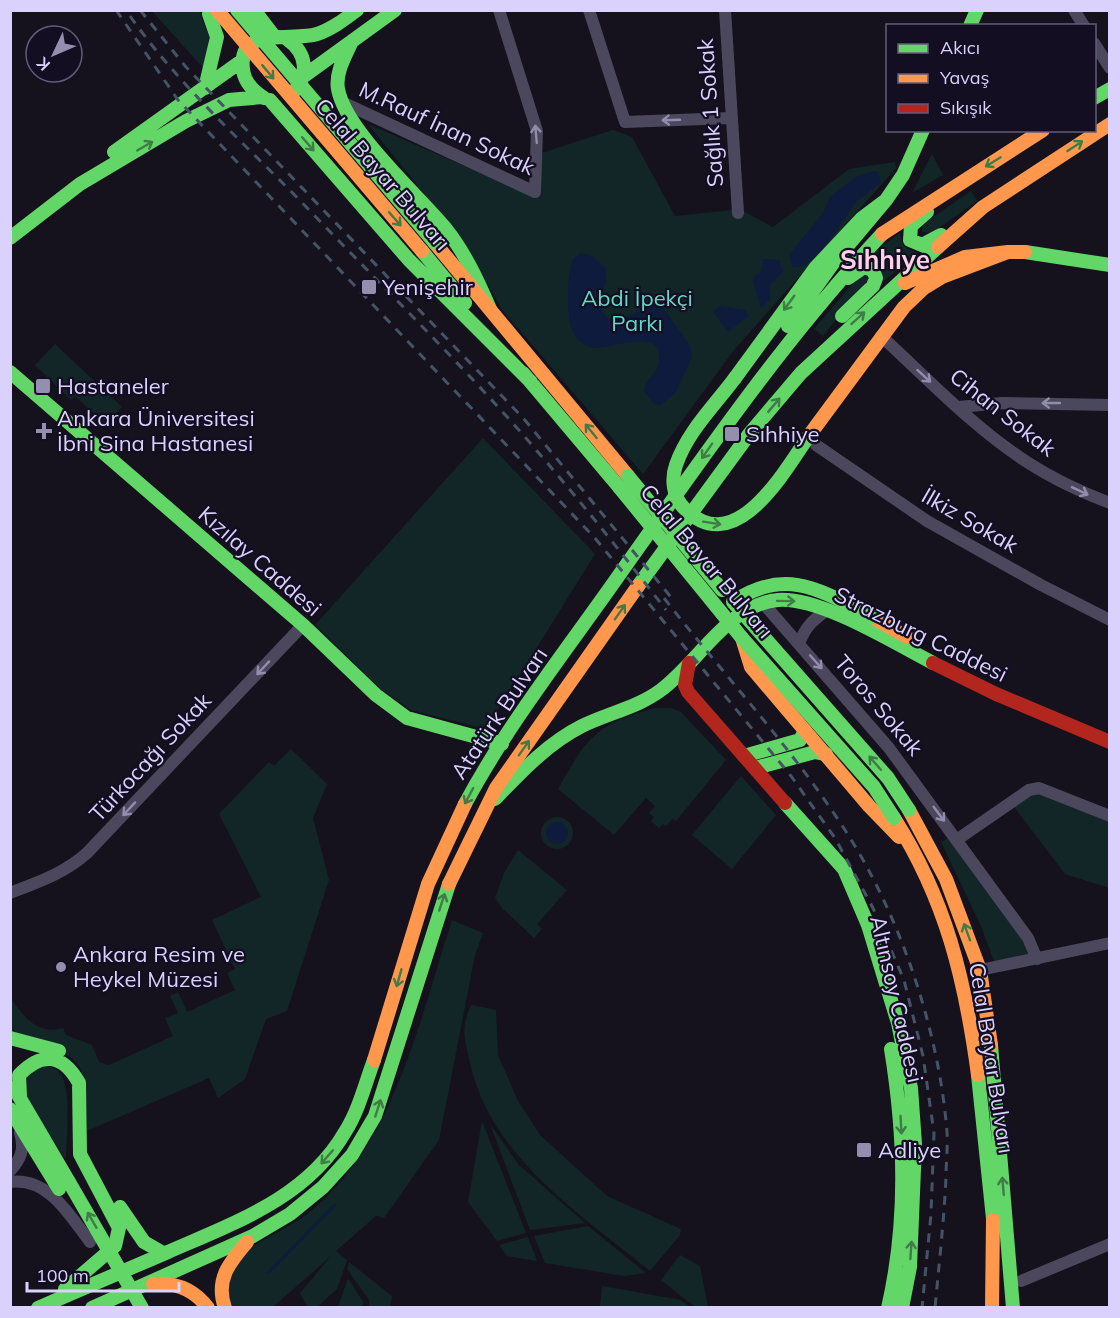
<svg xmlns="http://www.w3.org/2000/svg" width="1120" height="1318" viewBox="0 0 1120 1318" font-family="Mulish,sans-serif">
  <rect width="100%" height="100%" fill="#15121d"/>
  <path fill="#122628" d="M152,11H199L209,36L204,69Z
    M368,124L535,197L541,153L613,130L632,137L675,216L742,209L743,211L773,227L849,169L895,162L896,168L734,350L643,474L503,311L463,242Z
    M932,154L943,175L912,193Z
    M971,191L977,201L932,233L922,232V226L926,222Z
    M900,233C900,244 907,252 919,252L880,284L878,265L870,256Z
    M862,273L869,278L823,336L814,329Z
    M55,344L122,407L105,424L75,396L71,400L35,365Z
    M483,438L595,554L486,729L411,710L381,689L315,625Z
    M655,708H671L681,712L726,760L676,821L673,818L666,826L663,824L659,828L651,821L654,817L649,813L655,806L646,798L614,835L558,789C587,737 596,724 655,708Z
    M291,749L327,784L313,818L329,880L287,1011L266,1019L245,1079L218,1098L209,1078L87,1131C86,1052 85,1058 11,1038L10,996C22,1016 38,1036 63,1028L66,1035L92,1045L99,1062L109,1065L173,1036L165,1018L178,1013L170,996L178,992L187,1012L235,990L227,973L235,969L212,920L261,897L219,814L269,762L274,766Z
    M741,776L776,815L732,869L692,835Z
    M1029,790L1109,816V888L1065,874L1011,803Z
    M541 833a16 16 0 1 1 32 0a16 16 0 1 1-32 0Z
    M955,835L1037,959L996,967L981,926L941,842Z
    M518,850L567,890L537,924L542,929L534,938L502,908L495,898L504,873Z
    M452,920L483,933L475,955L439,1140L384,1218L376,1216L336,1251L347,1260L337,1289L317,1307H307L300,1293L331,1256L273,1307H225V1269C235,1261 245,1250 257,1244C278,1231 300,1222 318,1205C397,1133 420,1018 452,920Z
    M471,1005L496,1010L498,1055L518,1101L540,1135L607,1196L681,1229L680,1235L650,1271C580,1214 491,1157 470,1063C465,1038 460,1029 471,1005Z
    M41,1065C49,1066 57,1068 61,1075C72,1091 66,1140 66,1160L24,1095L25,1078Z
    M482,1121L526,1233L497,1241L468,1202Z
    M490,1124L519,1165L585,1223L530,1230Z
    M588,1226L646,1273L624,1276L545,1263L534,1236Z
    M528,1237L537,1261L507,1256L499,1245Z
    M680,1255L700,1266L708,1307H695L661,1280Z
    M349,1262L392,1296L390,1307H369V1300L347,1269Z
    M348,1278L363,1302L362,1307H338Z
    M602,1286L681,1300L690,1307H600Z"/>
  <path fill="#0f1b3d" d="M873,171L878,172L881,183C872,190 862,196 855,204C841,221 817,271 792,267L789,255L823,213L830,197L854,178Z
    M581,253L592,256L605,268L606,282L600,299C605,343 642,302 661,305L691,347L692,357L676,392L661,405L654,404L644,391C645,379 658,374 659,362C664,325 610,350 593,348C584,345 575,339 572,330C566,314 567,274 573,259Z
    M763,259L779,260L783,272L770,285V300L761,308L753,281L754,277L761,271Z
    M721,306L745,310L749,316L728,332L713,311Z
    M546 833a11 11 0 1 1 22 0a11 11 0 1 1-22 0Z"/>
  <g fill="none" stroke-linecap="round" stroke-linejoin="round">
    <path stroke="#0f1b3d" stroke-width="3" d="M269,1272L335,1205"/>
    <path stroke="#4b485d" stroke-width="12" d="M589,10L625,122L730,118
      M725,10L738,213
      M1074,10L1084,26
      M1094,43L1110,68
      M344,103L535,192L537,131L499,10
      M881,336C928,379 974,428 1027,462C1053,479 1081,492 1110,503
      M959,407L1002,403L1110,405
      M816,445L927,521L1041,585L1110,620
      M763,603L889,748L1028,938L1037,959
      M799,644C805,627 813,620 827,610
      M958,839L1029,790L1039,788L1110,816
      M10,893C38,882 65,873 87,853L303,625
      M980,970L1110,943
      M10,1171C21,1159 25,1149 20,1133
      M10,1182C49,1177 70,1216 90,1242
      M1021,1281L1110,1244"/>
    <path stroke="#63d668" stroke-width="14" d="M254,10L274,36
      M970,26L977,10
      M287,39C308,54 309,75 292,94
      M352,41C346,55 335,72 338,89C345,130 418,195 446,229C465,253 478,281 490,309
      M304,76L395,10
      M205,88L217,37L209,14
      M264,98C253,91 244,82 243,69C237,25 293,42 317,34C332,29 345,19 357,10
      M1094,98L1110,89
      M270,100L409,260L531,382
      M114,152L243,60
      M927,212L911,226L910,240L922,245L941,235
      M10,238L80,184L186,121L229,100L263,97
      M422,251L465,303
      M1025,252L1110,265
      M842,316L873,286L876,278L873,270L864,267L848,278
      M788,326L834,262L886,200
      M10,372L303,625L376,695L407,718L502,744
      M523,373L619,487
      M735,378L816,267L862,218L886,200L903,175L923,130
      M638,586L750,433L801,373L938,247
      M744,756L800,740L805,731
      M755,768L815,752L826,754
      M495,799C521,772 548,743 582,726C608,713 637,708 661,690C698,663 728,604 778,600C821,597 894,643 933,663
      M785,803L844,869L868,925L898,1023L911,1088L915,1144L910,1267L902,1308
      M465,804C508,724 565,652 617,578C701,460 783,340 882,234
      M10,1038L59,1051
      M991,1045L1013,1308
      M978,1075L994,1228
      M14,1088L69,1182
      M20,1097L19,1075C42,1051 63,1054 79,1083L80,1154L119,1228L115,1246L65,1289
      M10,1109L59,1189
      M120,1207L144,1242L163,1253
      M38,1308C81,1289 124,1271 168,1252C234,1223 307,1198 345,1132C359,1110 365,1084 374,1060
      M92,1308L253,1236L290,1214L323,1187L352,1155L375,1116L449,884
      M888,1308C908,1221 905,1136 891,1049"/>
    <path stroke="#ff974d" stroke-width="14" d="M882,234L1043,130
      M434,242L628,476
      M938,247L983,207L1110,124
      M905,283L965,257L1008,252
      M808,437L904,307L924,288L942,277L1008,252H1025
      M872,617L907,637
      M742,638L751,667L869,806L899,837
      M909,810L946,879L980,970L991,1045
      M894,818C946,900 965,979 978,1075
      M449,884L496,788L638,586
      M374,1060L428,884L465,804
      M153,1284C176,1282 194,1289 208,1308
      M225,1308C215,1280 229,1263 247,1242
      M992,1308L993,1220"/>
    <path stroke="#b3261e" stroke-width="14" d="M689,663L685,685L688,692L785,803
      M933,663L996,694L1110,742"/>
    <path stroke="#445466" stroke-width="3" stroke-dasharray="9 8" stroke-linecap="butt" d="M116,10L178,100L594,537L791,776L835,838L873,908L904,980L923,1056L934,1133L931,1214L922,1308
      M140,10L186,67L524,419L675,602
      M130,16C182,90 252,150 314,215C382,286 452,355 517,428C569,487 618,548 666,610
      M664,598C724,675 792,748 845,830C900,915 939,1030 947,1132C948,1146 946,1162 946,1177C944,1221 939,1264 935,1308"/>
    <path stroke="#63d668" stroke-width="14" d="M237,10L434,242
      M735,378C715,405 687,432 676,465C671,479 673,497 684,508C734,560 783,474 808,437
      M628,476L722,590
      M619,487L742,638L874,787L894,818
      M733,602C786,566 822,591 872,617
      M733,602L888,778L909,810
      M69,1182L142,1308"/>
    <path stroke="#ff974d" stroke-width="14" d="M217,10L422,251"/>
  </g>
  <defs><path id="oneway-shaft" d="M-6 0H5M1.5-3L5.5 0L1.5 3" fill="none" stroke-width="1.6" stroke-linecap="round" stroke-linejoin="round" transform="scale(1.5)"/></defs>
  <g stroke="#3f7c48">
    <use href="#oneway-shaft" transform="translate(268 72) rotate(50)"/>
    <use href="#oneway-shaft" transform="translate(308 144) rotate(49)"/>
    <use href="#oneway-shaft" transform="translate(145 146) rotate(-30)"/>
    <use href="#oneway-shaft" transform="translate(1075 146) rotate(-33)"/>
    <use href="#oneway-shaft" transform="translate(993 162) rotate(148)"/>
    <use href="#oneway-shaft" transform="translate(395 219) rotate(49)"/>
    <use href="#oneway-shaft" transform="translate(789 303) rotate(126)"/>
    <use href="#oneway-shaft" transform="translate(858 318) rotate(-42)"/>
    <use href="#oneway-shaft" transform="translate(774 405) rotate(-50)"/>
    <use href="#oneway-shaft" transform="translate(591 431) rotate(-129)"/>
    <use href="#oneway-shaft" transform="translate(707 451) rotate(125)"/>
    <use href="#oneway-shaft" transform="translate(712 523) rotate(9)"/>
    <use href="#oneway-shaft" transform="translate(786 601) rotate(1)"/>
    <use href="#oneway-shaft" transform="translate(620 612) rotate(-55)"/>
    <use href="#oneway-shaft" transform="translate(524 748) rotate(-55)"/>
    <use href="#oneway-shaft" transform="translate(875 763) rotate(-131)"/>
    <use href="#oneway-shaft" transform="translate(469 796) rotate(118)"/>
    <use href="#oneway-shaft" transform="translate(442 902) rotate(-72)"/>
    <use href="#oneway-shaft" transform="translate(967 932) rotate(-110)"/>
    <use href="#oneway-shaft" transform="translate(399 978) rotate(106)"/>
    <use href="#oneway-shaft" transform="translate(378 1108) rotate(-72)"/>
    <use href="#oneway-shaft" transform="translate(901 1125) rotate(87)"/>
    <use href="#oneway-shaft" transform="translate(327 1157) rotate(131)"/>
    <use href="#oneway-shaft" transform="translate(1003 1186) rotate(-95)"/>
    <use href="#oneway-shaft" transform="translate(92 1220) rotate(-120)"/>
    <use href="#oneway-shaft" transform="translate(911 1250) rotate(-86)"/>
  </g>
  <g stroke="#928cad">
    <use href="#oneway-shaft" transform="translate(671 120) rotate(178)"/>
    <use href="#oneway-shaft" transform="translate(536 134) rotate(-95)"/>
    <use href="#oneway-shaft" transform="translate(924 376) rotate(42)"/>
    <use href="#oneway-shaft" transform="translate(1051 403) rotate(180)"/>
    <use href="#oneway-shaft" transform="translate(1080 491) rotate(25)"/>
    <use href="#oneway-shaft" transform="translate(816 662) rotate(48)"/>
    <use href="#oneway-shaft" transform="translate(263 668) rotate(133)"/>
    <use href="#oneway-shaft" transform="translate(129 809) rotate(133)"/>
    <use href="#oneway-shaft" transform="translate(939 814) rotate(53)"/>
  </g>
  <g fill="#958eaf" stroke="#130e21" stroke-width="2">
    <rect x="361" y="279" width="16" height="16" rx="3"/>
    <rect x="35" y="378" width="16" height="16" rx="3"/>
    <path d="M41 422h6v6h6v6h-6v6h-6v-6h-6v-6h6z"/>
    <rect x="724" y="426" width="16" height="16" rx="3"/>
    <circle cx="61" cy="967" r="6"/>
    <rect x="856" y="1142" width="16" height="16" rx="3"/>
  </g>
  <g text-anchor="middle" dominant-baseline="central" stroke-width="4.5" stroke-linejoin="round" paint-order="stroke">
    <g font-size="22" fill="#dad1fd" stroke="#130e21">
      <text transform="translate(710 113) rotate(-94)">Sağlık 1 Sokak</text>
      <text transform="translate(447 128) rotate(25)">M.Rauf İnan Sokak</text>
      <text transform="translate(383 174) rotate(49)">Celal Bayar Bulvarı</text>
      <text transform="translate(1003 412) rotate(38)">Cihan Sokak</text>
      <text transform="translate(970 520) rotate(30)">İlkiz Sokak</text>
      <text transform="translate(260 561) rotate(41)">Kızılay Caddesi</text>
      <text transform="translate(707 561) rotate(50)">Celal Bayar Bulvarı</text>
      <text transform="translate(921 634) rotate(26)">Strazburg Caddesi</text>
      <text transform="translate(879 705) rotate(50)">Toros Sokak</text>
      <text transform="translate(499 713) rotate(-56)">Atatürk Bulvarı</text>
      <text transform="translate(150 757) rotate(-47)">Türkocağı Sokak</text>
      <text transform="translate(897 999) rotate(77)">Altınsoy Caddesi</text>
      <text transform="translate(992 1058) rotate(81)">Celal Bayar Bulvarı</text>
    </g>
    <g font-size="22" fill="#dad1fd" stroke="#130e21" text-anchor="start">
      <text x="382" y="287">Yenişehir</text>
      <text x="57" y="386">Hastaneler</text>
      <text x="57" y="418">Ankara Üniversitesi<tspan x="57" dy="25">İbni Sina Hastanesi</tspan></text>
      <text x="746" y="434">Sıhhiye</text>
      <text x="73" y="954">Ankara Resim ve<tspan x="73" dy="25">Heykel Müzesi</tspan></text>
      <text x="878" y="1150">Adliye</text>
    </g>
    <g font-size="22" fill="#61d9c7" stroke="#130e21">
      <text x="637" y="298">Abdi İpekçi<tspan x="637" dy="25">Parkı</tspan></text>
    </g>
    <g font-size="26" font-weight="bold" fill="#fdd2e9" stroke="#130e21">
      <text x="885" y="259">Sıhhiye</text>
    </g>
  </g>
  <rect width="1120" height="1318" fill="none" stroke="#dad1fd" stroke-width="24"/>
  <rect x="886" y="24" width="210" height="108" fill="#130e21" stroke="#635c79" stroke-width="1.5"/>
  <rect x="898" y="44" width="30" height="9" fill="#63d668" stroke="#635c79" stroke-width="1.5"/>
  <text x="940" y="54" font-size="18" fill="#dad1fd">Akıcı</text>
  <rect x="898" y="74" width="30" height="9" fill="#ff974d" stroke="#635c79" stroke-width="1.5"/>
  <text x="940" y="84" font-size="18" fill="#dad1fd">Yavaş</text>
  <rect x="898" y="104" width="30" height="9" fill="#b3261e" stroke="#635c79" stroke-width="1.5"/>
  <text x="940" y="114" font-size="18" fill="#dad1fd">Sıkışık</text>
  <g transform="translate(54 54) rotate(226)"><circle r="28" fill="#130e21" stroke="#635c79" stroke-width="1.5"/>
  <path d="M0-4.5L10 22L0 15L-10 22Z" fill="#958eaf"/>
  <text y="-9" font-size="16" font-weight="bold" text-anchor="middle" fill="#dad1fd">K</text>
  </g>
  <path d="M27 1282v9h152v-9" fill="none" stroke="#dad1fd" stroke-width="3"/>
  <text x="36" y="1282" font-size="18" fill="#dad1fd" stroke="#130e21" stroke-width="4.5" paint-order="stroke">100 m</text>
</svg>
